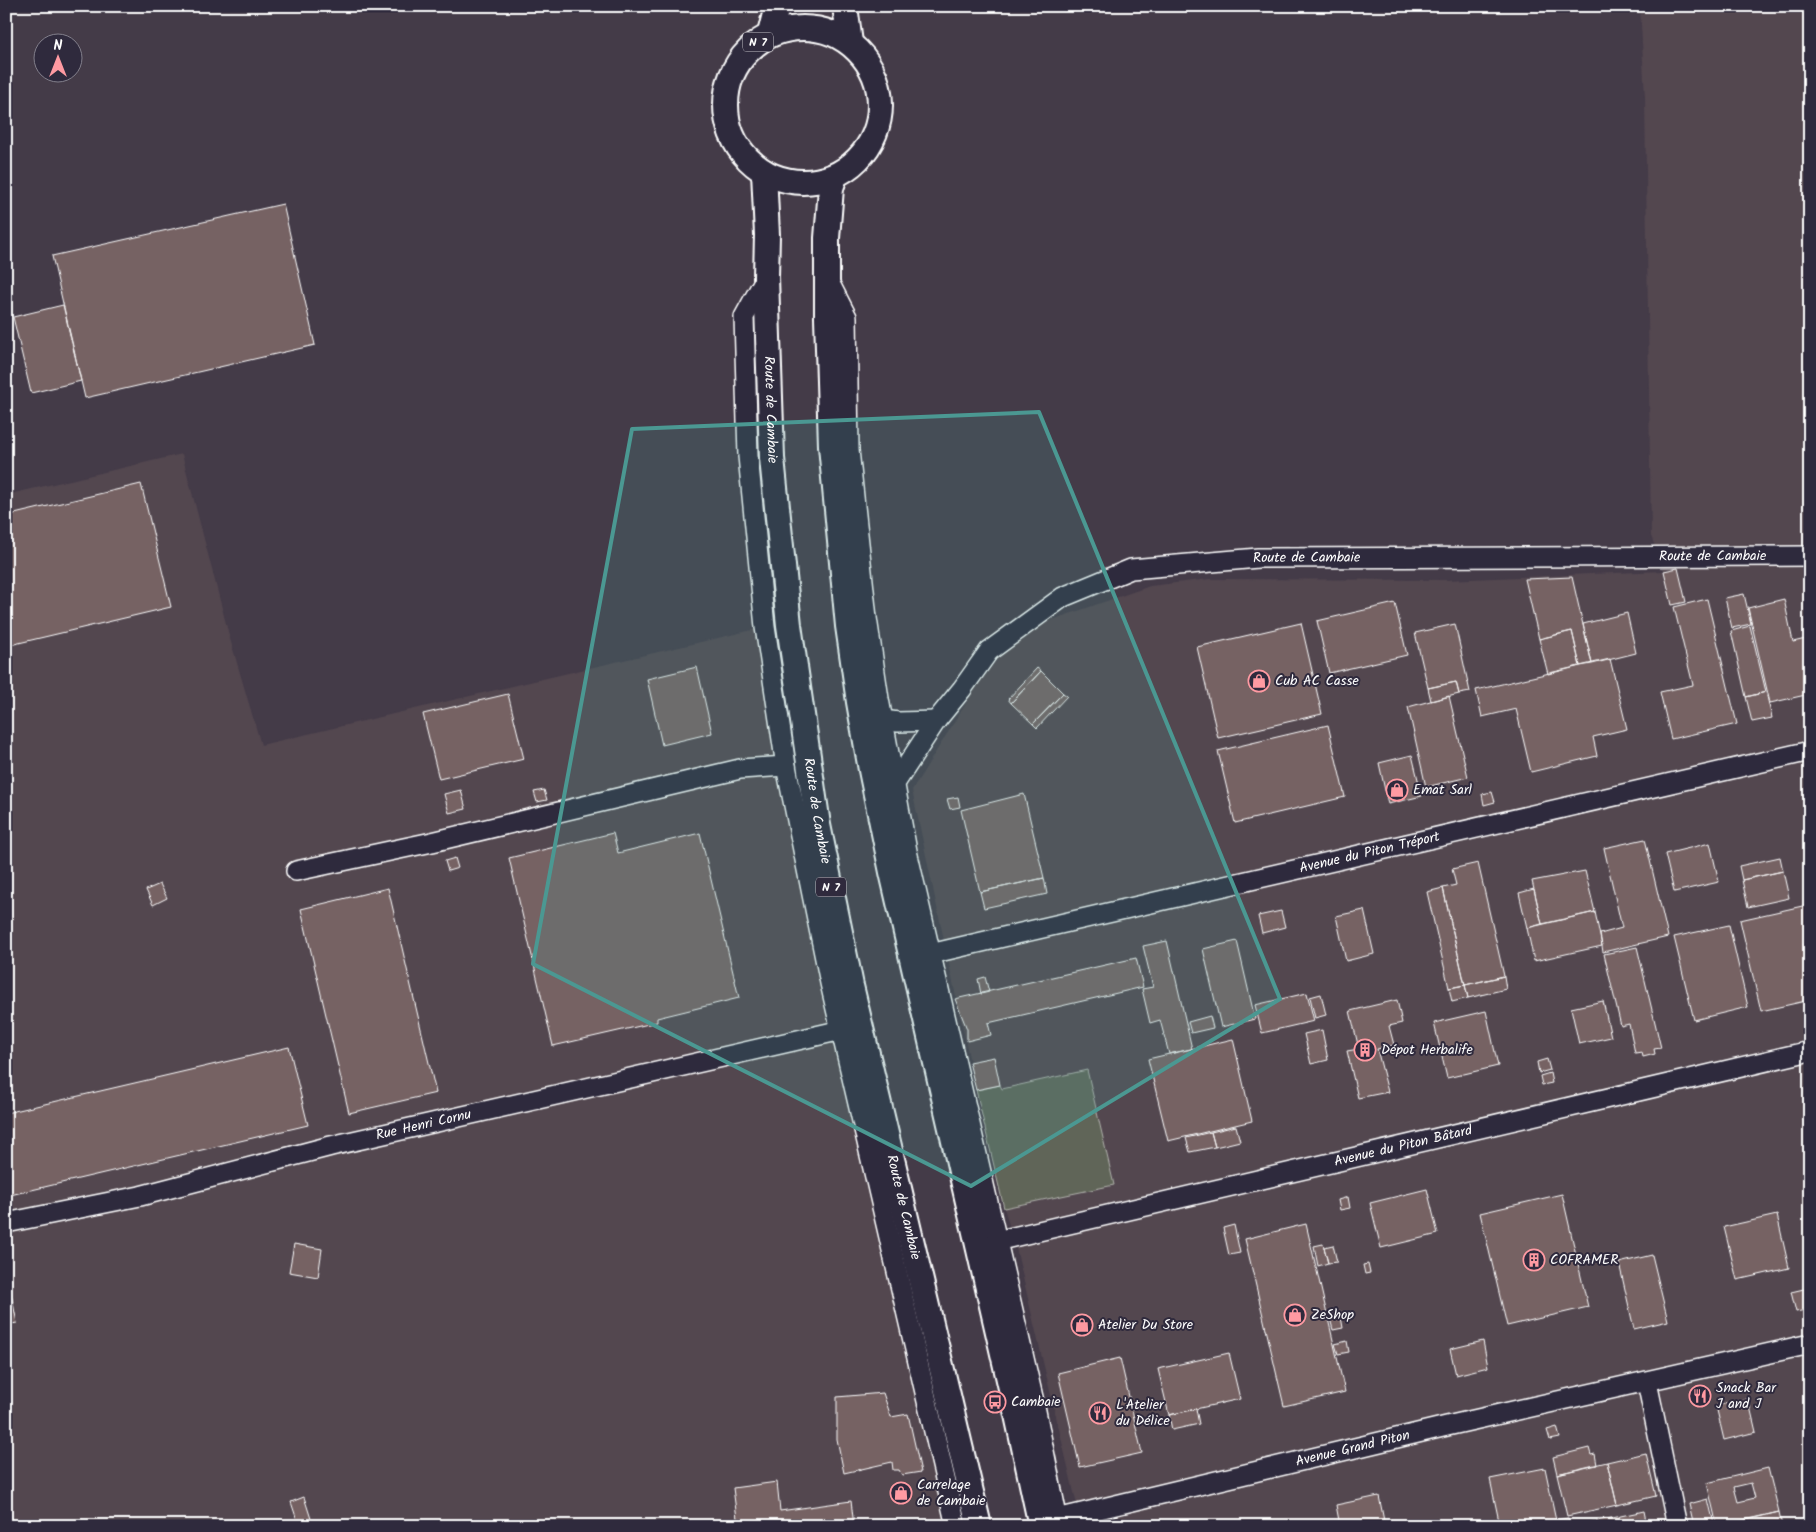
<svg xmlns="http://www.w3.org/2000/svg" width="1816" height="1532" viewBox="0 0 1816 1532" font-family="Kalam,sans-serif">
  <rect width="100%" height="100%" fill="#443b48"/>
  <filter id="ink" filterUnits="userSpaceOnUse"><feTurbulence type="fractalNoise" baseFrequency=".02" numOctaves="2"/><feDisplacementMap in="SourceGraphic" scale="10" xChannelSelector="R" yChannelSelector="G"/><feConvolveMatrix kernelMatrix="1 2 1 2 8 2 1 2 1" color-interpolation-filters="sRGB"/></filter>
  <g filter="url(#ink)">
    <path fill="#534750" d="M1640,6H1810V1526H1082L1016,1248L1004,1208L976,1090L912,790L975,689L1003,652L1049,621L1150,586L1210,579L1446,580L1664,571L1651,536L1645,97Z
      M182,454L230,639L261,745L765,627L957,1526H6V495Z"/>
    <path fill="#616558" stroke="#b0b2ac" d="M1087,1070L1114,1185L1004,1208L976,1090L1000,1085L1002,1089Z"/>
    <path fill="#766263" stroke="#fff" fill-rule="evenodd" d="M283,204L315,345L85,398L52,256Z
      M63,305L81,381L31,393L13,317Z
      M141,484L171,607L6,646V516Z
      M1678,568L1686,602L1672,605L1664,571Z
      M1572,577L1592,664L1580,666L1572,631L1539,639L1525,579Z
      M1744,594L1751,624L1732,628L1725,598Z
      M1707,599L1737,724L1671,739L1660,692L1693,685L1674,607Z
      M1784,599L1793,642L1810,638V694L1770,703L1748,608Z
      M1395,603L1407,655L1329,673L1317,621Z
      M1627,613L1636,653L1592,664L1583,624Z
      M1301,623L1322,714L1218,738L1197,647Z
      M1455,624L1470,692L1459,694L1456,682L1428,688L1415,633Z
      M1750,626L1766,692L1746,697L1731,631Z
      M1572,631L1580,666L1548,674L1539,639Z
      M1610,659L1627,729L1593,737L1597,756L1531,772L1516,709L1482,717L1476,690Z
      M697,667L712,733L662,745L647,679Z
      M1037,668L1041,671L1011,703L1008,699Z
      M1041,671L1063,693L1033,724L1011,703Z
      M1456,682L1459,694L1431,701L1428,688Z
      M1766,692L1772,718L1752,722L1746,697Z
      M1063,693L1067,696L1037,728L1033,724Z
      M508,694L524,759L439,779L423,714Z
      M1449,696L1468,777L1426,787L1408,707Z
      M1328,725L1345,797L1235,823L1218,751Z
      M1412,755L1422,796L1388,804L1379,763Z
      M461,790L466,809L449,813L444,794Z
      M544,790L547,800L537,802L534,792Z
      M1492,792L1495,802L1484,805L1482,794Z
      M1024,794L1044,878L980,892L961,810Z
      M958,797L960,807L950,809L947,799Z
      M1810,798V817L1808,818L1804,799Z
      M613,833L618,853L700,833L739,998L657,1018V1022L653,1023L553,1046L509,858Z
      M1645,839L1668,937L1603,952L1600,934L1622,928L1604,848Z
      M1710,843L1719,882L1674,892L1665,854Z
      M1780,857L1783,871L1742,880L1739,866Z
      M455,858L458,868L448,871L445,861Z
      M1478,863L1504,976L1465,985L1443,888L1456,885L1452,869Z
      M1585,871L1595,912L1542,924L1532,881Z
      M1783,871L1789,898L1748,907L1742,880Z
      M1044,878L1047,894L984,908L980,892Z
      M160,884L167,898L153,905L146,890Z
      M388,888L436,1093L349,1113L301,909Z
      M1443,888L1465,985L1449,988L1427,892Z
      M1534,889L1542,924L1527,928L1519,893Z
      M1807,905L1810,916V943L1804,944L1810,969V1000L1761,1011L1740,920Z
      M1364,910L1374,954L1346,961L1336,916Z
      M1281,911L1285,927L1262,933L1258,916Z
      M1595,912L1602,946L1534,961L1527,928Z
      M1729,925L1748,1007L1694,1020L1674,937Z
      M1167,941L1192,1049L1169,1054L1160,1020L1150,1023L1142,989L1153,987L1143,946Z
      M1237,941L1255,1019L1221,1027L1203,949Z
      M1810,943V969L1804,944Z
      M1637,947L1661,1048L1654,1049L1655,1054L1643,1057L1642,1052L1635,1053L1629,1024L1621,1026L1604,954Z
      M1136,958L1143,987L988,1023L991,1035L967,1041V1029L955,999Z
      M1504,976L1506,989L1468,998L1465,985Z
      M985,977L989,992L981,994L978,979Z
      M1465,985L1468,998L1452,1002L1449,988Z
      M1307,993L1314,1021L1262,1033L1255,1005Z
      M1321,994L1326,1015L1315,1018L1310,997Z
      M1397,1000L1402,1023L1389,1026L1394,1045L1377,1049L1388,1092L1358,1098L1347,1051L1359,1049L1350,1011Z
      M1603,1001L1611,1037L1579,1044L1571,1008Z
      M1486,1011L1498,1066L1447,1078L1434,1023Z
      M1210,1016L1213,1028L1191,1033L1188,1022Z
      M1322,1030L1328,1060L1311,1064L1304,1034Z
      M1233,1039L1252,1121L1168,1141L1148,1059Z
      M289,1047L308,1125L6,1196V1113Z
      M994,1057L1000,1085L976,1090L969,1062Z
      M1547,1059L1550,1070L1539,1073L1537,1062Z
      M1550,1073L1552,1083L1542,1085L1540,1076Z
      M1236,1126L1240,1141L1215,1147L1211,1132Z
      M1211,1132L1215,1147L1190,1152L1186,1138Z
      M1427,1189L1438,1234L1381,1248L1370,1203Z
      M1562,1194L1588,1307L1507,1326L1480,1213Z
      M1348,1197L1350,1208L1340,1210L1338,1200Z
      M1777,1215L1789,1268L1737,1280L1724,1227Z
      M1306,1224L1345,1392L1284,1406L1245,1239Z
      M1234,1225L1240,1253L1229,1255L1223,1228Z
      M294,1244L322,1249L318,1277L289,1272Z
      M1323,1244L1328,1263L1318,1266L1314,1246Z
      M1333,1245L1337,1262L1328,1263L1324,1247Z
      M1652,1255L1668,1321L1634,1329L1619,1263Z
      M1368,1264L1370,1273L1365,1274L1363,1265Z
      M1808,1288L1810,1309L1796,1312L1791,1292Z
      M11,1293L17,1323L6,1325V1294Z
      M1340,1311L1343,1328L1333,1330L1329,1314Z
      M1347,1341L1349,1352L1338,1354L1335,1344Z
      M1483,1341L1488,1367L1456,1375L1450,1349Z
      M1229,1353L1240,1399L1169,1415L1158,1369Z
      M1120,1358L1142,1453L1080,1467L1058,1373Z
      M883,1393L891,1417L908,1414L921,1472L902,1475L899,1470H893L892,1462L844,1473L837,1439V1397Z
      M1748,1398L1756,1432L1724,1440L1716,1406Z
      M1196,1409L1199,1424L1172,1430L1169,1415Z
      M1557,1427L1560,1438L1550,1440L1547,1430Z
      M1589,1448L1591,1455L1595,1454L1597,1465L1557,1474L1553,1457Z
      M1646,1453L1656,1496L1617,1505L1607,1462Z
      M1607,1462L1617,1505L1567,1516L1557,1474Z
      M1545,1468L1556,1520L1568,1518L1570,1526H1500L1490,1479Z
      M1768,1468L1779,1512L1717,1526L1707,1483ZM1751,1483L1755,1498L1738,1502L1734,1487Z
      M777,1482L780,1511L851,1501L854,1526H738L733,1488Z
      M1379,1496L1385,1526H1340L1336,1505Z
      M304,1497L312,1522L299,1526L291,1502Z
      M1708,1499L1714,1524L1694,1526L1689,1504Z
      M1644,1511L1647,1526H1574Z
      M1779,1512L1782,1526H1721Z"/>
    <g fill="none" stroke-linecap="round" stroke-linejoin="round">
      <g stroke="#fff" stroke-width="22">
        <g id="minor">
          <path d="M766,277L744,317L748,456L765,627L786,766L830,983L956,1526"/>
          <path d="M827,278L847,317L849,450L867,618L879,699L907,851L1035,1406L1059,1526"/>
          <path d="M883,720L898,722L936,721"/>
          <path id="s1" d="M896,782L936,721L962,689L989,651L1063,597L1131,569L1258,558L1810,556"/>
          <path d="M296,871L432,842L740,769L786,766"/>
          <path id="s2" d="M930,954L1810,751"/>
          <path id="s3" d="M6,1223L140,1196L331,1146L842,1030"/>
          <path id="s4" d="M996,1241L1810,1051"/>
          <path d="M1647,1382L1677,1526"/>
          <path id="s5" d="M1057,1519L1447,1426L1810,1344"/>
        </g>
      </g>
      <g stroke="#fff" stroke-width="28">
        <g id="major">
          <path d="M845,6L850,43"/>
          <circle cx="803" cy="105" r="77"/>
          <path d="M770,34L777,6"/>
          <path id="s6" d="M764,172L767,235L766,277L772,458L789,625L818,825L851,986L979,1526"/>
          <path d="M835,176L831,188L827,238V317L831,446L848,626L859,702L871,770L892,872L1016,1410L1041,1526"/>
        </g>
      </g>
      <use href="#minor" stroke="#2f2a3d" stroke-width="19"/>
      <use href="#major" stroke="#2f2a3d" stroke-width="24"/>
    </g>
  </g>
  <path fill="#4b9892" fill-opacity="0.2" stroke="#4b9892" stroke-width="4" stroke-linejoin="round" d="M1039,412L1280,999L971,1186L533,964L632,429Z"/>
  <defs>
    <g id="shop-ring" transform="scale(1.125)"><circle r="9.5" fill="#2f2a3d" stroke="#ff9aa2" stroke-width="1.5"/><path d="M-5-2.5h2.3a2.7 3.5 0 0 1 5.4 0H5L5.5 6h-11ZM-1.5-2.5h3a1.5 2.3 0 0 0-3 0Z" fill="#ff9aa2"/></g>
    <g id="building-ring" transform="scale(1.125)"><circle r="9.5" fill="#2f2a3d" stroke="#ff9aa2" stroke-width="1.5"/><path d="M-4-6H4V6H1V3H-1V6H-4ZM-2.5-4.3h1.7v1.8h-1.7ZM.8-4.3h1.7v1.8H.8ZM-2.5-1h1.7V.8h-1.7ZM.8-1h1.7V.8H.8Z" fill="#ff9aa2"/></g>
    <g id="restaurant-ring" transform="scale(1.125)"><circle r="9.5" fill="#2f2a3d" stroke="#ff9aa2" stroke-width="1.5"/><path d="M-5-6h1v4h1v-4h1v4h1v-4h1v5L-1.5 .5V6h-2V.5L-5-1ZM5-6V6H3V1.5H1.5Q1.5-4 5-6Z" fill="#ff9aa2"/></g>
    <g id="bus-ring" transform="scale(1.125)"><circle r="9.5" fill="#2f2a3d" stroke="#ff9aa2" stroke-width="1.5"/><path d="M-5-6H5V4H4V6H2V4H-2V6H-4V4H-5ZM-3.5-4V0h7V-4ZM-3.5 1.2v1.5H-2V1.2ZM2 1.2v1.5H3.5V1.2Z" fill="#ff9aa2"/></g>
  </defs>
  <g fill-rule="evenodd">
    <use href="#shop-ring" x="1259" y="681"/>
    <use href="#shop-ring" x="1397" y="790"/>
    <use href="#building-ring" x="1365" y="1050"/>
    <use href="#building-ring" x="1534" y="1260"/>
    <use href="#shop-ring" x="1295" y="1315"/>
    <use href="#shop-ring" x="1082" y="1325"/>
    <use href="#restaurant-ring" x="1700" y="1396"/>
    <use href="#bus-ring" x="995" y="1402"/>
    <use href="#restaurant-ring" x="1100" y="1413"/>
    <use href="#shop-ring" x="901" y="1493"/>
  </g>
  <g text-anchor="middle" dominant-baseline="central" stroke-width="4" stroke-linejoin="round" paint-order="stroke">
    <g fill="#2f2a3d" stroke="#c1bfc5" stroke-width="1">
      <rect x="743" y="32.5" width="30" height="19" rx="4"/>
      <rect x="816" y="877.5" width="30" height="19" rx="4"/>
    </g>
    <g font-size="12" font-weight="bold" fill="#fff">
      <text x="758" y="42">N 7</text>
      <text x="831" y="887">N 7</text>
    </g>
    <g font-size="14" fill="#fff" stroke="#2f2a3d">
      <text stroke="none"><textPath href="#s6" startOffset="238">Route de Cambaie</textPath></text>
      <text stroke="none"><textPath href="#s1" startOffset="908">Route de Cambaie</textPath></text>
      <text stroke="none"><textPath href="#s1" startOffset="502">Route de Cambaie</textPath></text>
      <text stroke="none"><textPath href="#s6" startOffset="642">Route de Cambaie</textPath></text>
      <text stroke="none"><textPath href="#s2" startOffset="451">Avenue du Piton Tréport</textPath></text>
      <text stroke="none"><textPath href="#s3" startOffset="429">Rue Henri Cornu</textPath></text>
      <text stroke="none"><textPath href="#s4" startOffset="418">Avenue du Piton Bâtard</textPath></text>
      <text stroke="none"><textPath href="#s6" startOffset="1048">Route de Cambaie</textPath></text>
      <text stroke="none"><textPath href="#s5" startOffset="304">Avenue Grand Piton</textPath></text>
    </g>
    <g font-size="14" fill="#fff" stroke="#2f2a3d" text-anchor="start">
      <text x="1275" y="681">Cub AC Casse</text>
      <text x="1413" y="790">Emat Sarl</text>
      <text x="1381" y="1050">Dépot Herbalife</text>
      <text x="1550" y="1260">COFRAMER</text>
      <text x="1311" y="1315">ZeShop</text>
      <text x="1098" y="1325">Atelier Du Store</text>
      <text x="1716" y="1388">Snack Bar<tspan x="1716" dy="16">J and J</tspan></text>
      <text x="1011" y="1402">Cambaie</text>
      <text x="1116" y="1405">L'Atelier<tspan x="1116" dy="16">du Délice</tspan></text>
      <text x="917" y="1485">Carrelage<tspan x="917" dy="16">de Cambaie</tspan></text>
    </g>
  </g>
  <rect width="1816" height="1532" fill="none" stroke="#2f2a3d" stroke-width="25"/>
  <rect x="12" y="12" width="1791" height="1507" fill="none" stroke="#fff" stroke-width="2" filter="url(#ink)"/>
  <g transform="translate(58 58)"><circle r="24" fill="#2f2a3d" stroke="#827f8b"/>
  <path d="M0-4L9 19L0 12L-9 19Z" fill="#ff9aa2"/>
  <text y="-8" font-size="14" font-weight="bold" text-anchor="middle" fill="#ffffff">N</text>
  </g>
</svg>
